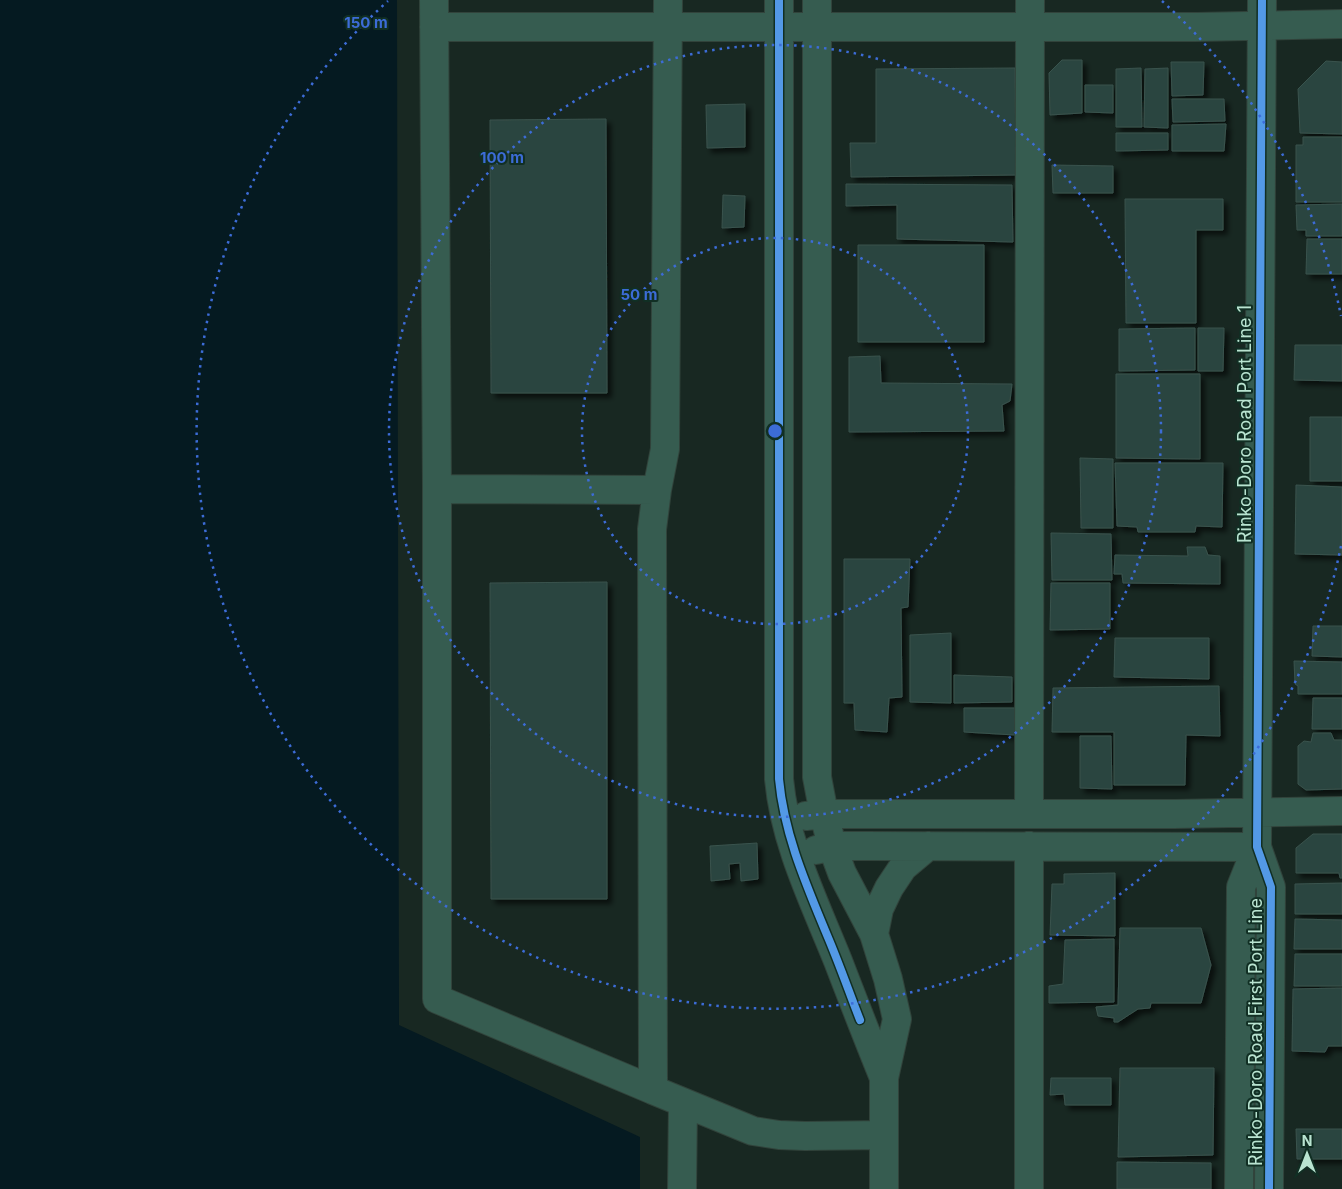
<svg xmlns="http://www.w3.org/2000/svg" width="1342" height="1189" viewBox="0 0 1342 1189" font-family="Inter,sans-serif">
  <defs>
    <filter id="shadow"><feDropShadow dx="4.5" dy="4.5" stdDeviation="2.5" flood-color="#0009"/></filter>
  </defs>
  <rect width="100%" height="100%" fill="#182822"/>
  <path fill="#051a21" d="M0,0H397L399,1025L640,1137V1189H0Z"/>
  <path fill="#2c443f" stroke="#39534d" filter="url(#shadow)" d="M1062,60H1082V113L1050,115L1049,73Z
    M1326,61L1342,62V134L1300,133L1298,89Z
    M1171,62H1204L1203,95L1172,96Z
    M1015,68L1016,175L851,177L850,143H876V69Z
    M1141,68L1142,127H1116V69Z
    M1168,68V128L1144,127L1145,69Z
    M1085,85H1113V113L1085,112Z
    M1172,99H1224L1225,121L1173,122Z
    M745,104V147L707,148L706,105Z
    M606,119L607,393H491L490,120Z
    M1226,124L1224,151H1172V125Z
    M1116,133H1168V150L1116,151Z
    M1303,137H1342V202H1296V145H1303Z
    M1052,165L1113,166V193H1053Z
    M846,184L1012,185L1013,242L897,239V205L846,206Z
    M723,195L745,196L744,227L722,228Z
    M1125,199H1223V230H1196V323H1126Z
    M1342,204V236H1306V230H1297L1296,205Z
    M1307,239H1342V274H1306Z
    M858,245H984V342H858Z
    M1195,328V370L1119,371V329Z
    M1198,328H1224L1223,371H1198Z
    M1295,345H1342V381L1294,380Z
    M880,356L881,383L1012,384L1010,401L1002,405L1004,431L849,432V357Z
    M1116,374H1200V459L1116,458Z
    M1310,417H1342V481H1310Z
    M1080,458L1113,459V528H1081Z
    M1115,463H1223L1222,527L1196,526L1195,532H1138L1137,527L1117,526Z
    M1296,485L1342,487V555L1295,554Z
    M1051,533L1111,534L1112,580H1052Z
    M1187,547H1205L1208,555L1220,556V584L1123,583L1122,574H1114L1115,555L1188,556Z
    M844,559H910L908,607L901,608L902,697L889,698L887,732L855,730L854,703H844Z
    M607,582V899H491L490,583Z
    M1051,583H1110V629L1050,630Z
    M1313,626H1342V657L1312,656Z
    M951,633V703L910,702V635Z
    M1115,638H1209V679L1114,677Z
    M1294,661L1342,662V694H1298V686L1295,684Z
    M954,675L1012,677V702L954,703Z
    M1219,686L1220,736L1186,735L1185,785H1114V732H1052L1053,688Z
    M1313,698H1342V729H1312Z
    M964,708H1015V735L964,732Z
    M1313,733H1331L1334,740H1342V789L1306,790L1298,784V746L1304,741L1311,742Z
    M1080,736H1111L1112,789L1080,788Z
    M1313,834H1342V878H1340L1339,873H1296V848Z
    M757,843L758,879L741,881L740,863L729,864L730,879L711,881L710,846Z
    M1115,873V936L1050,935L1052,884H1064V874Z
    M1342,883V914H1295V884Z
    M1295,919L1342,920V949H1294Z
    M1120,928H1201L1211,965L1201,1003H1151L1150,1008L1138,1009L1118,1022H1114V1018L1098,1016L1096,1007L1118,1005Z
    M1114,939V1002L1049,1003V986L1063,984L1065,940Z
    M1295,954H1342V986H1294Z
    M1342,988V1046H1328L1325,1052L1292,1051L1293,989Z
    M1120,1068H1214L1213,1155L1118,1157Z
    M1051,1078H1111V1105H1065L1064,1094L1050,1095Z
    M1296,1129H1342V1159H1297Z
    M1117,1162L1211,1163V1189H1117Z"/>
  <g fill="none" stroke-linecap="round" stroke-linejoin="round">
    <g stroke="#31433b" stroke-width="30">
      <path id="minor" d="M434,0L437,489V999L653,1090
        M668,0L665,449L657,490L652,529L653,1090L753,1131L779,1135L805,1136L884,1135
        M779,0V779C785,844 814,901 838,961C853,1000 868,1039 884,1078
        M817,0V777L824,814L832,846L842,873L874,934L888,979L897,1019L884,1078V1189
        M1262,0L1257,847L1271,887L1269,1189
        M434,27H1196L1342,24
        M437,489L657,490
        M1029,814L1030,0
        M806,816L824,814H1174L1342,811
        M816,850L832,846H862L1257,847
        M874,934L879,909L889,888L903,867L928,846
        M682,1189L683,1103
        M1029,1189V846
        M1239,1189L1241,887L1257,847"/>
    </g>
    <use href="#minor" stroke="#365c50" stroke-width="28"/>
    <g stroke="#112f24" stroke-width="11">
      <path id="cycleway" d="M779,0V779C784,834 806,884 827,935C839,963 849,992 860,1020
        M1262,0L1257,847L1271,887L1269,1189"/>
    </g>
    <use href="#cycleway" stroke="#5399e6" stroke-width="8"/>
  </g>
  <g fill="none" stroke="#3c6cd7" stroke-width="2.5" stroke-dasharray="2.5 5">
    <circle cx="775" cy="431" r="193"/>
    <circle cx="775" cy="431" r="386"/>
    <path d="M1341 546A578 578 0 1 1 388 1M1162 1A578 578 0 0 1 1341 316"/>
  </g>
  <g text-anchor="middle" dominant-baseline="central" stroke-width="4" stroke-linejoin="round" paint-order="stroke">
    <g font-size="18" fill="#b9e4d1" stroke="#112f24">
      <text transform="translate(1244 424) rotate(-90)">Rinko-Doro Road Port Line 1</text>
      <text transform="translate(1255 1032) rotate(-90)">Rinko-Doro Road First Port Line</text>
    </g>
  </g>
  <circle cx="775" cy="431" r="8" fill="#3c6cd7" stroke="#112f24" stroke-width="2.5"/>
  <g font-size="15" text-anchor="middle" font-weight="bold" fill="#3c6cd7" stroke="#112f24" stroke-width="4" stroke-linejoin="round" paint-order="stroke">
    <text x="366" y="28">150 m</text>
    <text x="502" y="163">100 m</text>
    <text x="639" y="300">50 m</text>
  </g>
  <g transform="translate(1307 1154)" stroke="#112f24" stroke-width="4" paint-order="stroke">
  <path d="M0-4L9 19L0 12L-9 19Z" fill="#b9e4d1"/>
  <text y="-8" font-size="14" font-weight="bold" text-anchor="middle" fill="#b9e4d1">N</text>
  </g>
</svg>
